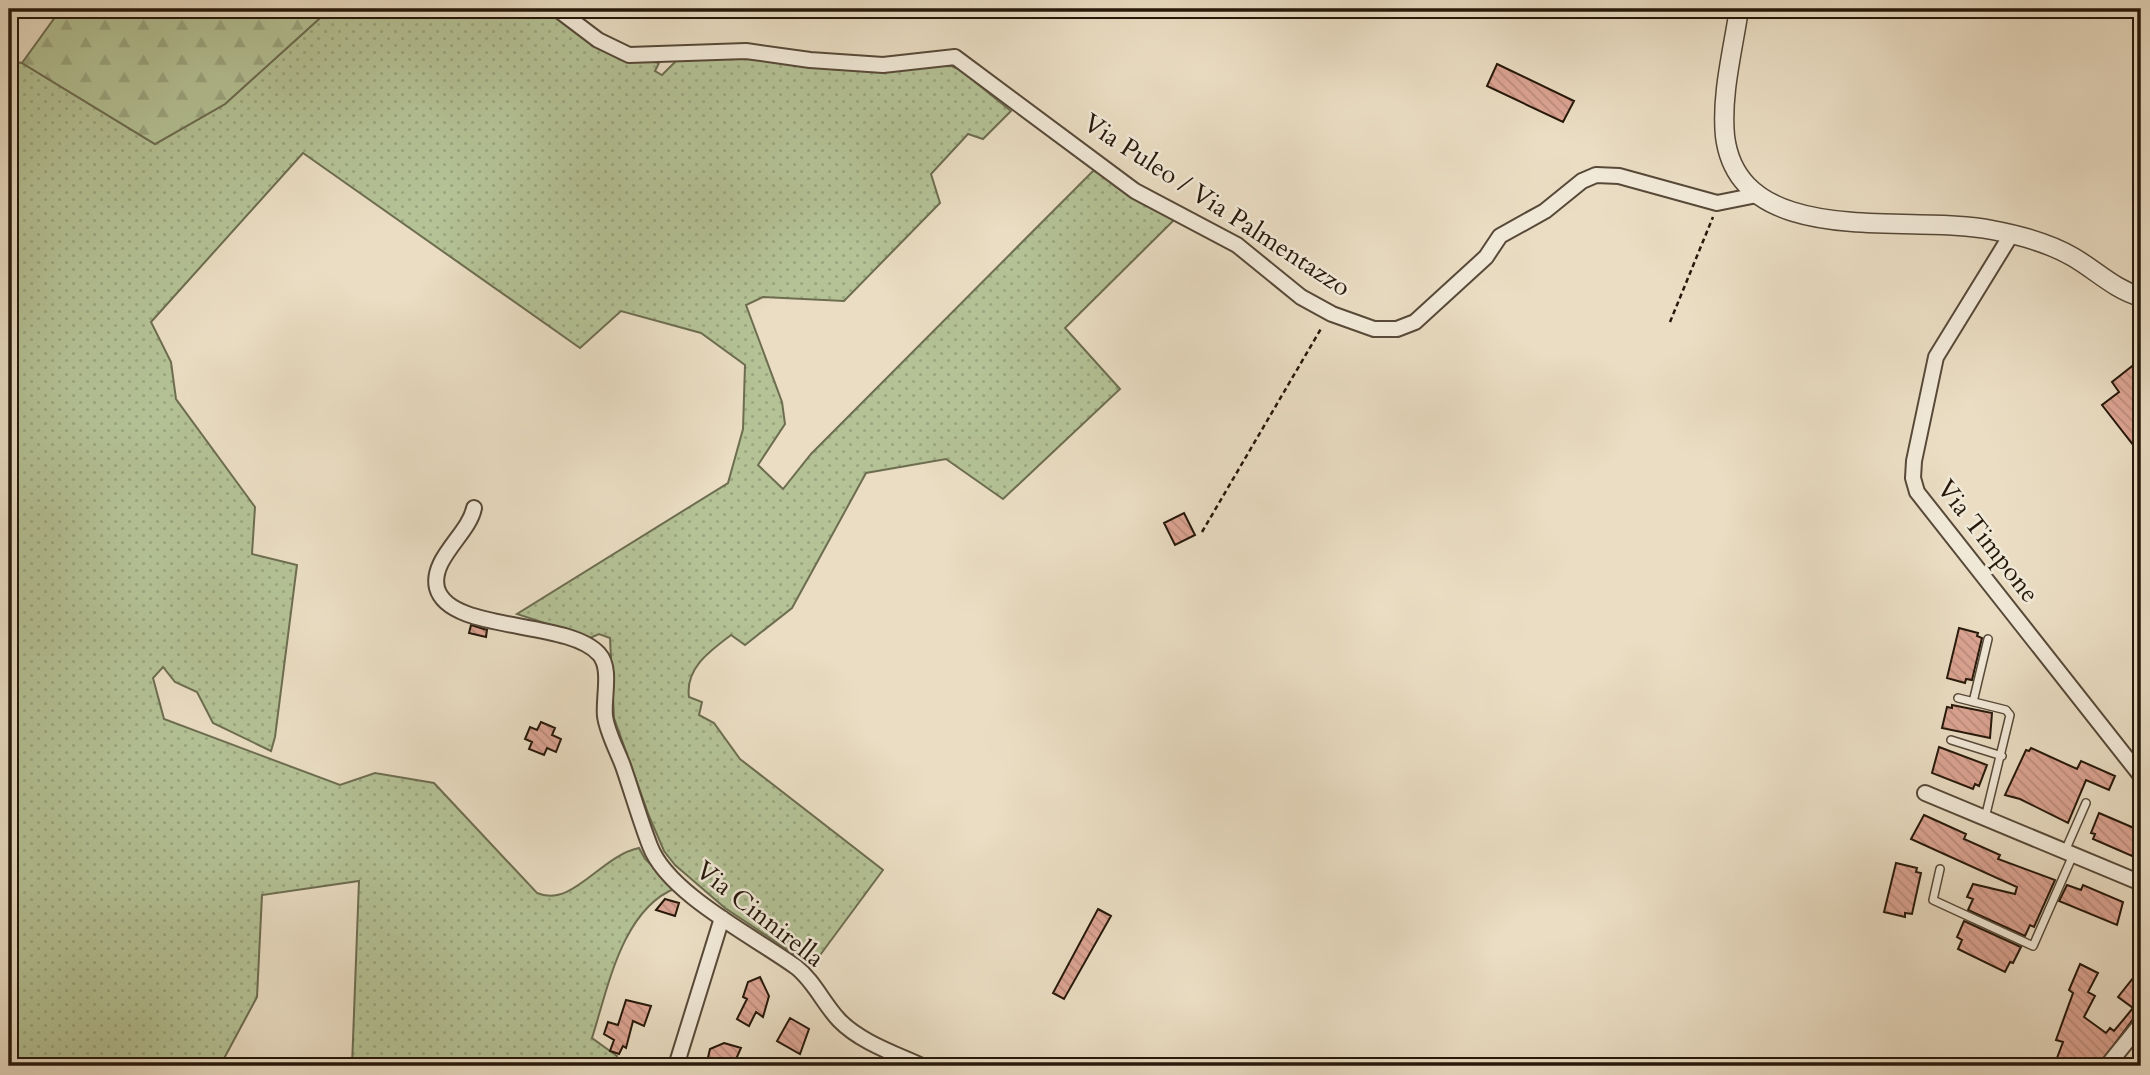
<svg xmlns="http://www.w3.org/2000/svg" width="2150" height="1075" viewBox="0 0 2150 1075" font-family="Cardo,serif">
  <defs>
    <pattern id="grass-dots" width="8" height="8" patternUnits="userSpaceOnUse" patternTransform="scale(1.75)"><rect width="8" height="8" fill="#b4c296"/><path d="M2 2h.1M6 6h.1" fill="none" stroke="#9ba680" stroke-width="1.8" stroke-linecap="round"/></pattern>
    <pattern id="forest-firs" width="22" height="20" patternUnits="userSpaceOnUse" patternTransform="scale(1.75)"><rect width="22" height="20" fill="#b4c296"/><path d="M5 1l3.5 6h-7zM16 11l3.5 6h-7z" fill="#9ba680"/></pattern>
    <pattern id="building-back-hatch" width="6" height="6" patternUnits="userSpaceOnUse" patternTransform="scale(1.75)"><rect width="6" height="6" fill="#dca493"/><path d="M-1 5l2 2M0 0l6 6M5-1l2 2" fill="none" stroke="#bd8c7d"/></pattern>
  </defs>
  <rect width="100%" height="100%" fill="#eaddc3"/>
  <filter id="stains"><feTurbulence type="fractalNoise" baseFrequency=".00286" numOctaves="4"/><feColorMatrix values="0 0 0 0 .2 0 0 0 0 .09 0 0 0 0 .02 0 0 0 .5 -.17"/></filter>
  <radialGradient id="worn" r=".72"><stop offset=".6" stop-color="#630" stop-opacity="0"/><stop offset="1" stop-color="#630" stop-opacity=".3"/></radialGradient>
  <path fill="url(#grass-dots)" stroke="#6d6d50" stroke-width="2" d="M330,9H544L601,50L659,63L655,71L662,75L677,60L744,56L941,62L959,69L1011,111L983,139L968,134L931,174L940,203L844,301L763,297L746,305L782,402L785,424L758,465L783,489L811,454L1094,170L1131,196L1176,218L1065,328L1120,389L1003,499L946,459L866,473L792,608L745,645L731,635C710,651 685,668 689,697L702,702L699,715L714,723L740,759L883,870L812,966L725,908L675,865L664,851L649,816L614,718L610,638L599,634L590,638L517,614L728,483L743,429L745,365L701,333L621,311L580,348L303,153L151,322L171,362L176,399L255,507L252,554L297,565L275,737L271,751L213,723L197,692L175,682L163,667L153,678L164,719L340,785L375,773L434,783L537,893C573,908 600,856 639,848L645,859L676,888C622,909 608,988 592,1038L617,1056L613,1066H352L359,881L262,895L257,997L220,1066H9V61L22,63L155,144L225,104Z"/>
  <path fill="url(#forest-firs)" stroke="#6d6d50" stroke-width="2" d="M61,9H330L225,104L155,144L22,63Z"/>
  <path fill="url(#building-back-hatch)" stroke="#26180a" stroke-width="2" d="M1497,64L1574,101L1563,122L1487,86Z
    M2141,359V455L2102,405L2119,392L2112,382Z
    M1184,513L1195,535L1175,545L1164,523Z
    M471,625L487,630L486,637L469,633Z
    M1959,628L1978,633L1977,636L1982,638L1972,680L1966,679L1965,683L1947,678Z
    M1952,705L1992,713L1990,738L1942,728L1947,707L1952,708Z
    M541,722L555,728L552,735L561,739L556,752L547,748L544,755L529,749L532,742L525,739L530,727L537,730Z
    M1939,747L1987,765L1979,786L1975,784L1973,789L1932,773Z
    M2031,748L2077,769L2081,761L2115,776L2109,790L2086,780L2068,823L2020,799L2005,795L2026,750L2029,751Z
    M2099,813L2141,831V853L2135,850L2132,856L2093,839L2095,834L2091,833Z
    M1924,815L1966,834L1964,839L2000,855L1998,859L2055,880L2034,927L2030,925L2025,936L1968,910L1973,899L1967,897L1973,884L2015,894L2017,887L1911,839Z
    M1896,863L1917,868L1916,872L1921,873L1912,914L1905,913V917L1884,912Z
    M2067,885L2081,890L2083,885L2123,902L2117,925L2059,901Z
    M665,899L679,903L675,916L656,910Z
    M1098,909L1111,916L1064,999L1053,993Z
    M1964,921L2021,947L2013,963L2010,962L2005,972L1958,949L1962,940L1957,937Z
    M2080,964L2098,973L2088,992L2095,996L2084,1017L2106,1033L2110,1028L2114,1031L2133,1008L2118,997L2141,968V1015L2134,1018L2098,1066H2054L2063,1042L2056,1040L2073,993L2069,990Z
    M760,977L769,996L763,1017L756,1012L749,1026L737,1019L747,999L743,997L748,982Z
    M626,1000L651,1006L644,1026L633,1021L626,1048L623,1046L619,1054L610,1051L614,1040L604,1034L608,1022L618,1025Z
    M790,1018L809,1029L800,1054L777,1041Z
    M724,1043L741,1048L733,1066H706L710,1049Z"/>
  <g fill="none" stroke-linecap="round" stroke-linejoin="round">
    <g stroke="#574938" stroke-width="10">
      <path id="service" d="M1958,698L2006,710L2010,715L1985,818
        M1973,702L1988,639
        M1951,740L2002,756
        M2065,851L2086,803
        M1940,869L1933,900L2033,946L2073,855"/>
    </g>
    <g stroke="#574938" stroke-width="18">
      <path id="minor" d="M557,9L598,40L629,55L746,51L810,60L883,65L955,57L1135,191L1237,245L1301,297L1332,314L1374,329H1397L1415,322L1486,257L1500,236L1545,211L1582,181L1596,175L1619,176L1717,203L1757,195
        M2011,235L1936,357L1914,461L1913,478L1917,492L2141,776
        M474,508C469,534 430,559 437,588C449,633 568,619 599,654C612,668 603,698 605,716C607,732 617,750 623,766C632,792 640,820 650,846C668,894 755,937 796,967C814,981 823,1003 839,1020C860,1042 896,1054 922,1066
        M1925,793L2141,883
        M676,1066L722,918
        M2107,1066L2141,1024"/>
    </g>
    <g stroke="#574938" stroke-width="21">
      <path id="tertiary" d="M1739,9C1733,50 1721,94 1725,136C1739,252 1912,213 1992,230C2019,235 2049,243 2073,257C2097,271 2114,289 2141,297"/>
    </g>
    <path stroke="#26180a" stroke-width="2.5" stroke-dasharray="5 3.5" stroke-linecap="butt" d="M1670,322L1713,217
      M1202,532L1322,327"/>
    <use href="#service" stroke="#f1e9d8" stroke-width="7"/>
    <use href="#minor" stroke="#f1e9d8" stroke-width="14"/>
    <use href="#tertiary" stroke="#f1e9d8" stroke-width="18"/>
  </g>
  <g text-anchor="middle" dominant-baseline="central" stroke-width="5" stroke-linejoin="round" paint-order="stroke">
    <g font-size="26" fill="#26180a" stroke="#f1e9d8">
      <text transform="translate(1217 205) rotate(33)">Via Puleo / Via Palmentazzo</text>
      <text transform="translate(1988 541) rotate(52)">Via Timpone</text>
      <text transform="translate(760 914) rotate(38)">Via Cinnirella</text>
    </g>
  </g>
  <rect width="2150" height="1075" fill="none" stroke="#eaddc3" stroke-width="35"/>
  <rect x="10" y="10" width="2129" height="1054" fill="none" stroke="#26180a" stroke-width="3.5"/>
  <rect x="18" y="18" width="2115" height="1040" fill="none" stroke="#26180a" stroke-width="2"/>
  <rect width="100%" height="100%" filter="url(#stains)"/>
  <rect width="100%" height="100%" fill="url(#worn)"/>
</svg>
